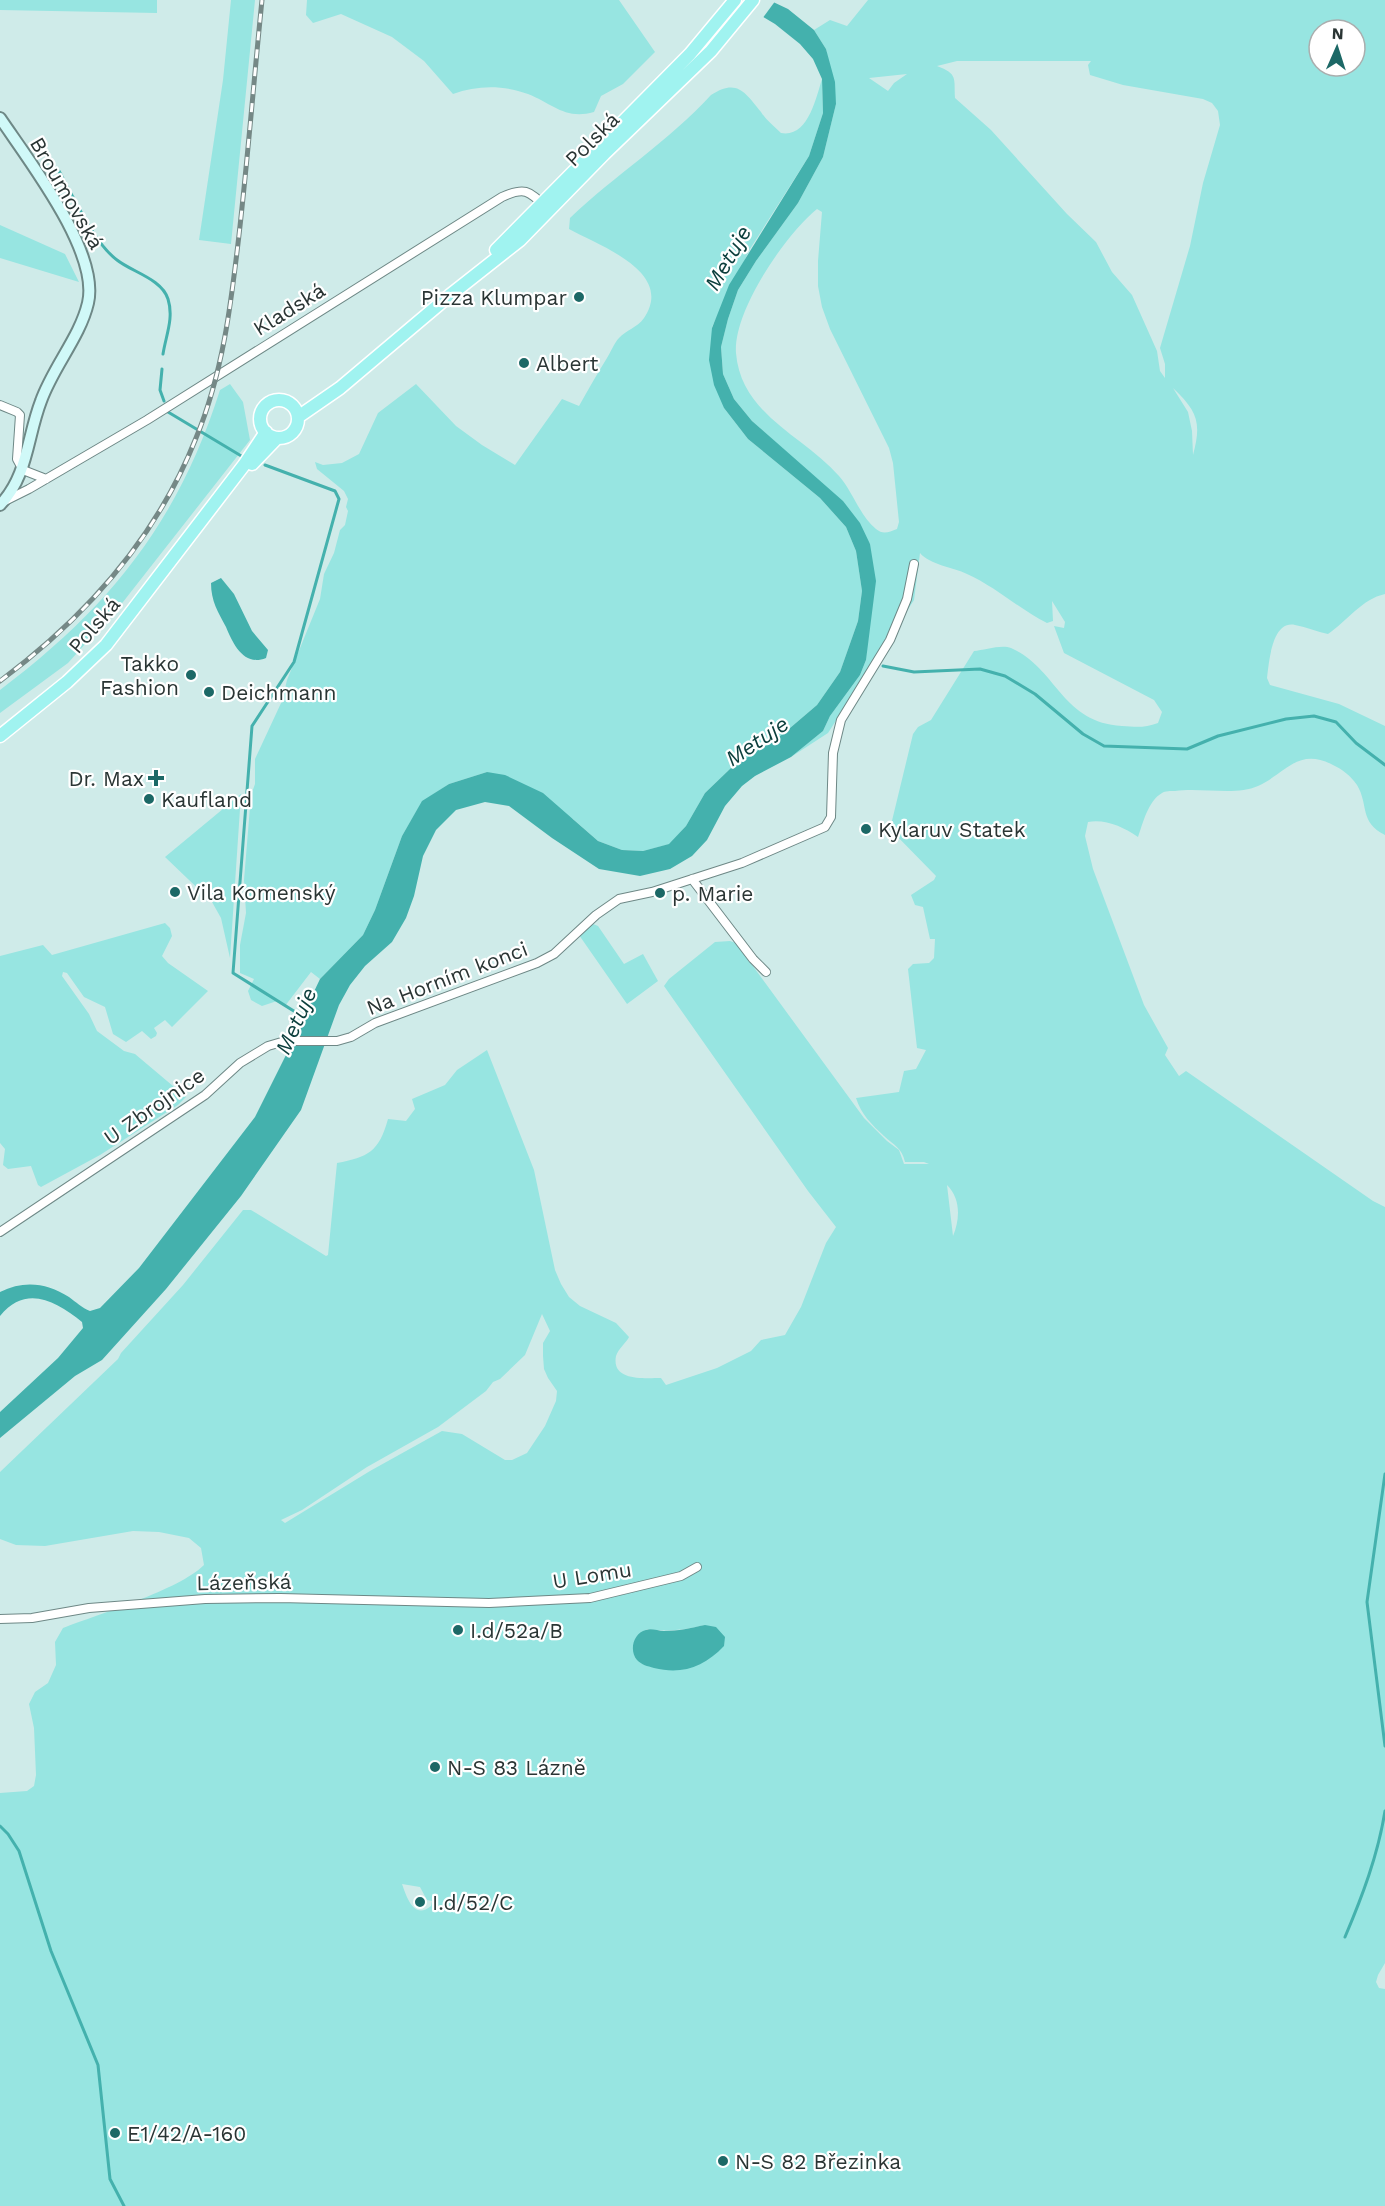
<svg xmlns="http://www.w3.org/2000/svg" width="1385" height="2206" viewBox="0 0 1385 2206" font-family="'Work Sans',sans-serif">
  <rect width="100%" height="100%" fill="#cfebe9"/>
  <path fill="#97e5e1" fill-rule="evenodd" d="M0,0H157V13L0,10Z
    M231,0H255L231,244L199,240L223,80Z
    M307,0H619L655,52L623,84L601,96L594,112C565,120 553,104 528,94C504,85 477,85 453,94L424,61L392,37L341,14L313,23L306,15Z
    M868,0H1385V594C1362,599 1347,621 1328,634C1317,632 1307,627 1295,625C1272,620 1269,662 1267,678L1270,685L1339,704L1385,726V835C1359,822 1369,805 1357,785C1351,776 1342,769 1333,765C1298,747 1286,773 1258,786C1236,796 1200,787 1175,791C1171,791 1165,791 1162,793C1148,801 1143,823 1138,837C1123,827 1106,819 1088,822L1085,836L1093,869L1144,1005L1168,1048L1165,1055L1179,1076L1186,1071L1373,1201L1385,1207V1963L1378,1975L1376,1982L1379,1988L1385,1989V2206H0V1793L27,1791L34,1786L36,1775L34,1728L29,1704L35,1692L48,1683L56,1665L55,1642L63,1628C99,1614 179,1590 204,1565L201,1548L189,1538L159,1532L133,1531L45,1546L16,1545L0,1539V1472L118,1359L121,1353L183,1285L243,1210H251L326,1256L328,1255L337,1163C368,1157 379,1152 388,1119L406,1121L415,1109L412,1099L445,1085L457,1070L487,1050L534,1170L555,1270L561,1284L569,1297L580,1306L616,1323L629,1337C627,1342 618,1349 616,1356C611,1382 646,1378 661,1378L666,1385L717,1368L751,1351L761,1340L785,1335L801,1307L826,1243L836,1227L808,1191L664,986L669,979L715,942L730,941L736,943L864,1118L887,1141L899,1150L904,1164H929L924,1162H905C902,1148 894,1145 884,1136C872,1125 861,1114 856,1098L899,1092L904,1071L916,1069L926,1050L917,1048L908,969L913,964L929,963L934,958L935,939H930L923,907L915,905L911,895L934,880L936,876L890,829L913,734L918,727L931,720L974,651C984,650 1002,644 1011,648C1057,668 1061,722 1122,726C1136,727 1145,728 1158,723L1162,712L1154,700L1064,653L1054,626L1064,628L1065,622L1052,601L1053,621L1047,623C1019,609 996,587 967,574C953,567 930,565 920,553L914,600L828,733L791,757L823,731L830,716L860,675L866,660L870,544L784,450L752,421L734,399L723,374L721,347L728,319L738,290L756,261L798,203L823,157L836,104L826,49L814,30L830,20L847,26ZM1319,30H1355V66H1319ZM957,61H1091L1088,65L1090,75L1123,85L1203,99L1212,103L1218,111L1220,125L1203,183L1190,246L1160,348L1165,364V378L1160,371L1157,351L1132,295L1112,272L1096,242L1067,214L991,130L955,98C954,78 958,74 937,66ZM907,74L894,83L888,91L869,78ZM817,209L822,212L818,261V286L822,307L830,329L889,448L893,463L899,522L897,529C889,532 883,535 876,529C860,516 853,492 839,476C804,436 741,415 736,353C733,311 785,235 817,209ZM1173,388C1197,411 1202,422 1193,455L1192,431L1188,412ZM947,1185C961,1199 960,1219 953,1236ZM542,1314L550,1331L543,1343V1356L544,1369L548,1378L557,1391L556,1401L545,1426L527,1453L512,1460H505L462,1434L442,1431L370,1471L285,1523L281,1520L302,1510L367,1467L438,1427L486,1391L493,1382L500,1379L525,1355ZM705,1625L634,1651L647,1629C667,1632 685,1630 705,1625ZM402,1884L420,1887L427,1900L432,1901L431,1906C414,1920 407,1898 402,1884Z
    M822,79L823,113L809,156L750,249L712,327L724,408L748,439L820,498L846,527L856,551L862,591L858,621L840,672L817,705L783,734L731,768L705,793L686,826L670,844L643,851L622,850L598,841L573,819L487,772L449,784L422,802L402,836L375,910L363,935L320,979L311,972L285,1006L277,1001L262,1006L251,1000L248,991L254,979L240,973V945L246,913L244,880L251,795L255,784V759L282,701L287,680L320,599L324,574L334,553L340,530L345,525L348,511L346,507L348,499L344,491L317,469L315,462L323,465L342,463L359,454L378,413L416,384L456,426L482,445L515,465L562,399L579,406C588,390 597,374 607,358C611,352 614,343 619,338C626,330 637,328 644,318C675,272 600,246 569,229L570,218C615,175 669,141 711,95C737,78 745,92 761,112C766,120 774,126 781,133C808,138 816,98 822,79Z
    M0,225L65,254L79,282L0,258Z
    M230,384L243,402L250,440L123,602L68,663L0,713V690C110,607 178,522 220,390Z
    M241,794L230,958L221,918L212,902L165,857Z
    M165,923L170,928L172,936L162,956L168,963L208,991L172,1027L165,1020L154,1028L157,1033L156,1036L151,1039L142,1031L126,1042L113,1034L105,1007L84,997L67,973L63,972L62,976L89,1014L97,1031L124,1051L135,1054L186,1097L178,1105L100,1155L41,1187L38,1185L31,1166L8,1169L3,1165L5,1149L0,1143V956L43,945L52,955Z
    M593,924L598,926L624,964L643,954L658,981L627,1004L579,935Z"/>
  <path fill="#44b1ad" d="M735,0H769L788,9L814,30L826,49L835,82L836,104L823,157L798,203L756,261L738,290L728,319L721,347L723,374L734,399L752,421L843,501L860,523L870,544L876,581L866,660L860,675L830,716L823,731L791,757L755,776L742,786L725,806L707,840L692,856L670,869L640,876L599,869L552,838L509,806L485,802L456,810L436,830L423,856L414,896L406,918L392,942L365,966L350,985L339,1005L301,1110L241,1196L166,1289L102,1360L75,1376L0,1438V1412L58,1358L83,1328L82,1322C56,1301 26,1284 0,1316V1292C24,1280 47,1283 69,1297C76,1302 82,1308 90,1311L100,1308L139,1268L255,1117L294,1039L301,1019L320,979L363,935L375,910L402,836L422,801L449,784L487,772L505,775L543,793L598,841L622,850L643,851L669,844L686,826L705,793L731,768L783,734L817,705L840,672L858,621L862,591L856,551L846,527L820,498L748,439L724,408L714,385L709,360L712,328L729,285L809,156L823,113L822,79L813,59L800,44L775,24Z
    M221,578L234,594L252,631L268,650L266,658C244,667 233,644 226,627C218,612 211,601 211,583Z
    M705,1625L716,1627L725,1637L724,1646C704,1667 682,1675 654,1668C647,1666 642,1665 637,1660C629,1651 633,1633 646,1630C651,1628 658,1631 664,1631C678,1631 691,1628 705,1625Z"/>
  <path fill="#cfebe9" d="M732,0H776L762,19Z"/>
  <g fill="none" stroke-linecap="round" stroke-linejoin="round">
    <path stroke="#44b1ad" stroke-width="3" d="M59,171C73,196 94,243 117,260C132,272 162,279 168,299C174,318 166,335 163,354
      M162,369L160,390L164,401
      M168,412L243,457
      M265,465L335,491L339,499L294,662L252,726L233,973L305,1018
      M883,666L914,672L980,669L1005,676L1035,694L1083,734L1104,746L1187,749L1218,736L1286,719L1314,716L1336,722L1356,743L1385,765
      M1385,1474L1367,1602L1385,1746
      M0,1826L8,1834L19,1851L51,1951L98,2065L110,2179L124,2206
      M1345,1937C1362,1897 1378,1855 1385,1811"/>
    <g stroke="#6e8886" stroke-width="10">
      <path id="minor" d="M0,405L17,412L20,415L17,459L23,470L46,479
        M5,501L29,489L147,420L502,197C524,187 529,190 545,207
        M692,879L753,959L766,972
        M0,1232L205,1095L240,1063L268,1046L285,1041H337L351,1037L375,1023L537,963L554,954L596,915L619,899L652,892L742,863L825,827L831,817L833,753L841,720L890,640L907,599L914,564
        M0,1619L32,1618L89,1608L205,1599L280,1598L489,1603L590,1598L681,1576L697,1567"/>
    </g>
    <g stroke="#6e8886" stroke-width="14">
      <path id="secondary" d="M0,118C29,161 100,252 88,303C80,337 53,367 41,401C27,437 28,476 0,505"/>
    </g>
    <g stroke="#fff" stroke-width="15">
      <path id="primary" d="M496,250L690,54L735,0
        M260 419a19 19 0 1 1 38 0a19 19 0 1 1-38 0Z
        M298,417L340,388L449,296L520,240L604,154L711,51L753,0
        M252,464L277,438
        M0,736L67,682L106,645L244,465L266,432"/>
    </g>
    <use href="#minor" stroke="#fff" stroke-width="8"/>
    <use href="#secondary" stroke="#d0f9f8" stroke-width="10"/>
    <use href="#primary" stroke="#a0f3f0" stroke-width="12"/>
    <g stroke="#758886" stroke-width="5">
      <path id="rail" d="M0,681C86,617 156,539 196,438C223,373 231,304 239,235C248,156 254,78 262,0"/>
    </g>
    <use href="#rail" stroke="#fff" stroke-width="3" stroke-dasharray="9" stroke-linecap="butt"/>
  </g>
  <g fill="#1c6866" stroke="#fff" stroke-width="2">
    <circle cx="579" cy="297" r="6"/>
    <circle cx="524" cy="363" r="6"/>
    <circle cx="191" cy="675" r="6"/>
    <circle cx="209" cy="692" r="6"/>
    <path d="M153 769h6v6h6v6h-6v6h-6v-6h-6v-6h6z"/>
    <circle cx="149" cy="799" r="6"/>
    <circle cx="866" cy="829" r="6"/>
    <circle cx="175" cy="892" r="6"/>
    <circle cx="660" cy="893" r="6"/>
    <circle cx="458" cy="1630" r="6"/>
    <circle cx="435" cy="1767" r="6"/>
    <circle cx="420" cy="1902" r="6"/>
    <circle cx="115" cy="2133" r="6"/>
    <circle cx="723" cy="2161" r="6"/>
  </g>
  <g text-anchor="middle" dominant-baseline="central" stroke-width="4.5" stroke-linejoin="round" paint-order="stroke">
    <g font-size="21" fill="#2a3534" stroke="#fff">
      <text transform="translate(592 139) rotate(-45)">Polská</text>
      <text transform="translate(67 193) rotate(60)">Broumovská</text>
      <text transform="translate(289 309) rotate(-32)">Kladská</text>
      <text transform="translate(94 625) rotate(-49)">Polská</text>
      <text transform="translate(447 978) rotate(-21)">Na Horním konci</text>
      <text transform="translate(154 1106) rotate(-35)">U Zbrojnice</text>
      <text transform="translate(592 1575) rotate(-9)">U Lomu</text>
      <text transform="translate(244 1582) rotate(-1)">Lázeňská</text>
    </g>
    <g font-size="21" fill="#2a3534" stroke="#fff" text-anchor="start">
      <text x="567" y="297" text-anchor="end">Pizza Klumpar</text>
      <text x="536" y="363">Albert</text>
      <text x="179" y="663" text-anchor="end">Takko<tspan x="179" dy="24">Fashion</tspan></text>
      <text x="221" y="692">Deichmann</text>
      <text x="144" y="778" text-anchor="end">Dr. Max</text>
      <text x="161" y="799">Kaufland</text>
      <text x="878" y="829">Kylaruv Statek</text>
      <text x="187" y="892">Vila Komenský</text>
      <text x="672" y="893">p. Marie</text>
      <text x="470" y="1630">I.d/52a/B</text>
      <text x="447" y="1767">N-S 83 Lázně</text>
      <text x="432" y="1902">I.d/52/C</text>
      <text x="127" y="2133">E1/42/A-160</text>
      <text x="735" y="2161">N-S 82 Březinka</text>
    </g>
    <g font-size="22" font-style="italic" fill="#0b3e3c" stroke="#fff">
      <text transform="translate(728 258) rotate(-60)">Metuje</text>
      <text transform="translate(757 741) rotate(-34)">Metuje</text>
      <text transform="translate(296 1021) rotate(-66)">Metuje</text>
    </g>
  </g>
  <g transform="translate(1337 48) rotate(3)"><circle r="28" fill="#ffffff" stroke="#aaaeae" stroke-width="1.5"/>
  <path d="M0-4.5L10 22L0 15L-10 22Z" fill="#1c6866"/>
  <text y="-9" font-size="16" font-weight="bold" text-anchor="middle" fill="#2a3534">N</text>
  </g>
</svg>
